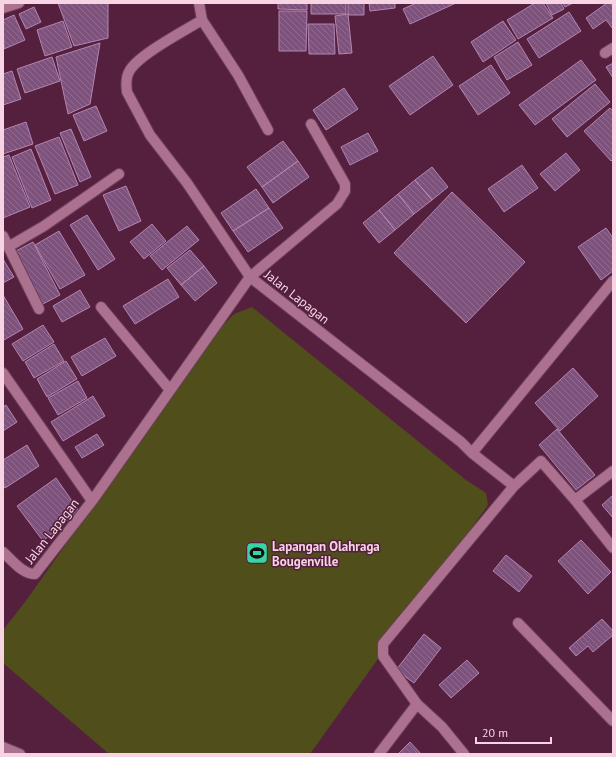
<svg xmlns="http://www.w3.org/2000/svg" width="616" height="757" viewBox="0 0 616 757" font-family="'PT Sans',sans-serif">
  <defs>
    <pattern id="building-back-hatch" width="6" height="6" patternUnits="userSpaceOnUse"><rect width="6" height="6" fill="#7e527d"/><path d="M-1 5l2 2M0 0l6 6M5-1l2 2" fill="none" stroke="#916a8f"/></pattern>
  </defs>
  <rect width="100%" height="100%" fill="#54203d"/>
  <path fill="#504e1a" d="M252,307L466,480L486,493L488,505L310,754H109L3,663V630L25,602L218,330L234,314Z"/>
  <path fill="url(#building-back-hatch)" stroke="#b484b2" d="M58,3H108V38L74,46Z
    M278,3H307V10L278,9Z
    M311,3H346V14H311Z
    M348,3H364V15H348Z
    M369,3H395V8L370,11Z
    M416,3H456L410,24L403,9Z
    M535,3H543L553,18L518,39L507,20Z
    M546,3H561L564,9L552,15Z
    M563,3H573L565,7Z
    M607,3H613V29L606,20L593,29L586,18Z
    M34,7L41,22L26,29L19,14Z
    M279,11H307L306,51H279Z
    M569,12L581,31L539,58L527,39Z
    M348,14L352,53L339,54L335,16Z
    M14,15L25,40L4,49L3,20Z
    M63,21L72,47L45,56L37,30Z
    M503,21L516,40L483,62L471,42Z
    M308,24H334L335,54H309Z
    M518,42L532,65L507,80L494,57Z
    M100,43L90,104L68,114L56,57Z
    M433,56L453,85L410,115L389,86Z
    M52,57L60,81L25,93L17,69Z
    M581,60L596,80L535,125L519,105Z
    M613,63V78L606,67Z
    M491,65L510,93L478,115L459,86Z
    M12,71L21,99L3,105V74Z
    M595,84L610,102L567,137L552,119Z
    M344,88L358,109L326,130L313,110Z
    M96,106L107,131L84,141L73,115Z
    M610,108L613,111V159L611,161L584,131Z
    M26,122L33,144L3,154V130Z
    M71,129L91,177L80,182L60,133Z
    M368,133L378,151L350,165L341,147Z
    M59,137L78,185L55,194L35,146Z
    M283,141L298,161L262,187L247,167Z
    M31,149L51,200L32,208L12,157Z
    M566,153L580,170L555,191L540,174Z
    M9,155L30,207L3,218V157Z
    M298,161L309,177L273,203L262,187Z
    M522,165L538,188L504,212L488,189Z
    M432,167L448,187L432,200L415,180Z
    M415,180L432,200L414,214L398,194Z
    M126,186L141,221L119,231L103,195Z
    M256,189L269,208L233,231L221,213Z
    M452,192L525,262L466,323L394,253Z
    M398,194L414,214L395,230L379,210Z
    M269,208L283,228L248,252L233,231Z
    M379,210L395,230L379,243L363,223Z
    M87,215L115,259L98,270L70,225Z
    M152,224L166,241L144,259L130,242Z
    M187,226L199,240L162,270L150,256Z
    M606,228L613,238V271L601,280L578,247Z
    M59,231L85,275L60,289L35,245Z
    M33,242L60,295L41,305L14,252Z
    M190,250L204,266L181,285L167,268Z
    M3,259L14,277L3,283Z
    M204,266L217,283L195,301L181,285Z
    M168,279L179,297L135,324L123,306Z
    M80,290L90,307L62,322L53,306Z
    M3,295L23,329L4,340L3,338Z
    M43,325L54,342L23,361L12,344Z
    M105,338L116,356L82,376L71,357Z
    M54,344L64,361L34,378L25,362Z
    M66,361L77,379L47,397L37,379Z
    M573,368L598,396L560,431L535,403Z
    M78,381L87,398L58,415L48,398Z
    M93,396L105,416L63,441L51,422Z
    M6,405L17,422L3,431V407Z
    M557,429L595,475L576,490L539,445Z
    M97,434L104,445L82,458L75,447Z
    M27,445L39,466L5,488L3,485V460Z
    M56,478L79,511L43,541L17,506Z
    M613,495V518L602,505Z
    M581,540L611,572L588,594L558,561Z
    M506,555L532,576L519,592L493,571Z
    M602,619L613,631V635L593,652L588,646L576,656L569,648Z
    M424,634L441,648L414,683L396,670Z
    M467,660L479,673L451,698L439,685Z
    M410,742L421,754H398Z"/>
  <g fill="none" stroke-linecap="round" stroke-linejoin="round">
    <g stroke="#6c3f5a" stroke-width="12">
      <path id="street" d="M199,3L202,20C184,31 140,54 130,70C126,76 126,85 127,92L150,135L187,183L250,277L337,204L345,191V184L311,124
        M3,8L19,3
        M202,20L238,75L268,130
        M605,53L613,48
        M3,236L39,309
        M8,247L44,226L119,174
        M101,307L170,390
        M3,373L92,501
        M472,453L514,486L541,461L575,500L613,548
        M575,500L613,471
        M3,552C12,560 22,574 35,574L92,501L250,277L461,442L472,453L613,281
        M518,623L613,721
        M3,747L20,754
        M379,754L417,704
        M464,754L442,727L417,704L383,656V644L514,486"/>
    </g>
    <use href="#street" stroke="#ad7190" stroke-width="10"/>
  </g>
  <defs>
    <g id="stadium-square" transform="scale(1.15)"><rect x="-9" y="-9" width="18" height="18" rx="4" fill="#39d4a5" stroke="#54203d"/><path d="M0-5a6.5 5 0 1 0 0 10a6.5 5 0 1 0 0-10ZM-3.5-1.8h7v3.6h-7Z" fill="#111"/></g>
  </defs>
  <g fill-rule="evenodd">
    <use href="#stadium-square" x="257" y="553"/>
  </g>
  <g text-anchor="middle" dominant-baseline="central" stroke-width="3" stroke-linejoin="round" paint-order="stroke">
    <g font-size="13" fill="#f6d4e4" stroke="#54203d">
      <text transform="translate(297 297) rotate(38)">Jalan Lapagan</text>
      <text transform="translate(52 531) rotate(-52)">Jalan Lapagan</text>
    </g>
    <g font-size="13" font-weight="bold" fill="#f6d4e4" stroke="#54203d" text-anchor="start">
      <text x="272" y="546">Lapangan Olahraga<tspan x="272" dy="15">Bougenville</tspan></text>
    </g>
  </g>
  <rect width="616" height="757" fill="none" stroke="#f6d4e4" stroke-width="8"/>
  <path d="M476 737v6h75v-6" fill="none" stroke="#f6d4e4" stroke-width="2"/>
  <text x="482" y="737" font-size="12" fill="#f6d4e4" stroke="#54203d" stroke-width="3" paint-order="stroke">20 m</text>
</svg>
